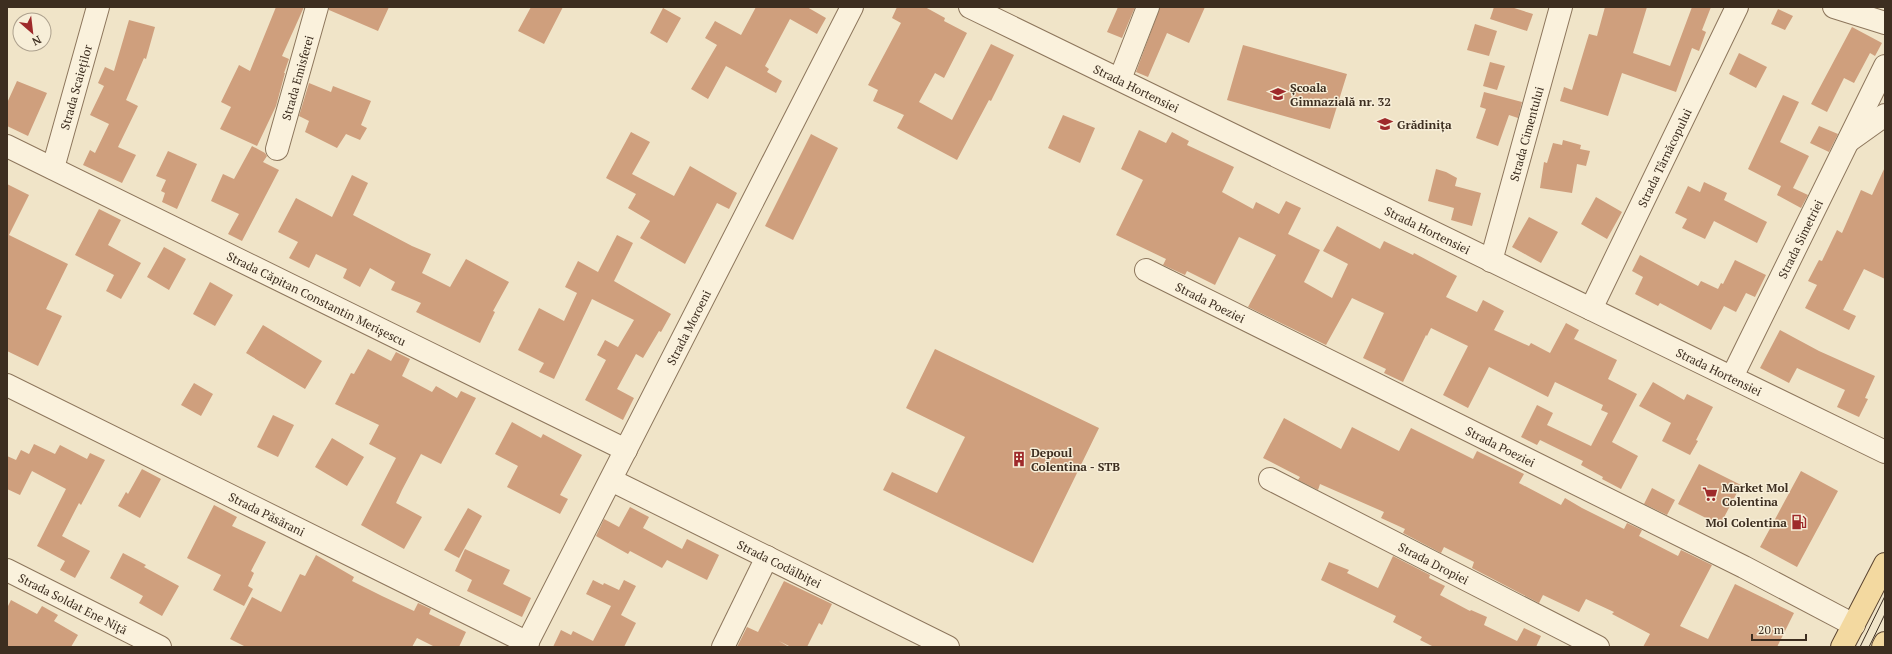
<svg xmlns="http://www.w3.org/2000/svg" width="1892" height="654" viewBox="0 0 1892 654" font-family="'PT Serif',serif">
  <rect width="100%" height="100%" fill="#f0e4c8"/>
  <path fill="#cf9f7d" d="M276,7H304L282,56L289,59L284,73H285L276,106L257,146L220,129L231,107L221,102L239,65L250,71Z
    M329,7H389L378,31L329,10Z
    M531,7H563L544,44L518,31Z
    M756,7H807L826,18L817,34L790,19L765,66L769,69L767,72L782,81L776,93L726,66L708,99L691,89L717,45L705,38L715,21L741,35Z
    M897,7H925L945,18L944,21L967,33L944,78L935,73L919,102L952,120L991,44L1014,55L991,101L989,100L957,160L897,128L904,115L873,101L878,90L868,85L901,23L892,18Z
    M1118,7H1135L1122,38L1107,32Z
    M1160,7H1205L1189,43L1167,33L1148,77L1136,72Z
    M1494,7H1511L1533,14L1527,31L1490,19Z
    M1605,7H1647L1633,53L1670,66L1692,7H1711L1702,30L1706,32L1699,51L1692,48L1676,92L1622,73L1608,116L1560,101L1564,87L1572,90L1589,34L1597,36Z
    M663,8L681,18L667,43L650,33Z
    M1778,9L1793,16L1785,30L1771,24Z
    M129,20L155,27L146,59L144,58L126,100L138,106L118,147L136,155L122,183L83,165L90,150L95,153L109,124L90,115L104,86L98,83L105,67L114,71Z
    M1475,24L1497,31L1489,56L1467,50Z
    M1852,27L1882,43L1875,56L1870,53L1854,83L1844,78L1827,112L1811,104Z
    M1243,45L1347,74L1330,129L1227,100Z
    M1739,53L1767,67L1756,88L1729,74Z
    M1490,62L1505,66L1497,90L1483,86Z
    M17,81L47,93L28,136L7,126V103Z
    M309,83L331,92L333,86L371,101L361,125L367,128L360,140L346,134L337,148L305,132L309,121L299,116Z
    M1484,92L1522,102L1518,118L1509,115L1498,146L1476,138L1486,109L1480,107Z
    M1783,95L1799,102L1780,142L1809,156L1793,188L1808,195L1801,208L1777,195L1781,186L1748,169Z
    M1063,115L1095,128L1080,163L1048,148Z
    M1819,126L1838,134L1829,152L1810,143Z
    M1139,130L1166,143L1172,132L1189,141L1187,145L1234,167L1222,192L1253,209L1256,202L1279,214L1286,201L1301,208L1288,234L1320,250L1304,282L1332,298L1348,264L1323,251L1337,226L1380,249L1384,241L1413,255L1414,253L1457,276L1446,297L1477,312L1483,300L1504,311L1494,330L1529,346L1531,343L1550,353L1566,323L1579,330L1574,339L1617,360L1608,379L1637,394L1612,442L1638,456L1621,489L1602,479L1603,477L1581,465L1583,461L1540,440L1537,445L1521,437L1537,405L1553,413L1547,425L1591,446L1608,413L1601,410L1603,405L1555,382L1548,397L1489,367L1468,408L1443,395L1468,346L1431,328L1427,336L1426,335L1403,382L1384,373L1386,369L1363,358L1384,313L1352,298L1326,345L1248,307L1276,255L1239,237L1215,285L1187,271L1185,275L1163,265L1166,259L1116,235L1143,180L1121,169Z
    M631,132L650,142L632,174L674,196L690,166L737,193L729,209L717,203L685,264L640,238L650,221L628,208L636,194L606,178Z
    M811,134L838,148L793,240L765,226Z
    M1563,140L1581,145L1580,149L1590,151L1586,166L1577,164L1572,193L1540,188L1544,162L1547,163L1553,143L1562,145Z
    M252,146L265,153L267,156L263,162L279,170L242,241L228,234L239,214L211,201L223,174L234,179Z
    M168,151L197,164L177,209L162,202L165,193L161,191L166,180L156,176Z
    M1885,167V279L1864,269L1843,310L1856,316L1849,330L1805,308L1817,285L1808,281L1819,260L1822,261L1837,230L1842,233L1861,190L1872,195Z
    M1436,169L1446,172L1457,178L1455,186L1481,193L1472,226L1451,220L1454,208L1428,201Z
    M352,175L368,183L353,215L412,246L431,254L422,273L450,287L466,259L509,282L493,311L495,312L480,343L416,312L421,303L391,290L395,282L370,268L360,287L343,278L347,269L316,254L309,268L289,258L298,242L278,232L296,198L332,217Z
    M1704,182L1727,193L1724,200L1767,222L1757,243L1714,221L1705,239L1682,228L1687,219L1675,213L1688,186L1700,192Z
    M7,184L29,195L9,235L68,264L46,309L62,316L38,366L7,351Z
    M1596,197L1622,212L1607,239L1581,224Z
    M99,209L121,220L108,245L141,263L121,299L106,291L114,275L75,255Z
    M1529,217L1558,232L1541,263L1512,247Z
    M617,235L633,243L614,281L671,314L661,332L659,331L643,358L636,354L617,389L634,398L623,420L585,400L606,360L597,355L605,340L618,347L634,320L592,299L554,379L539,372L544,363L518,350L539,308L564,321L577,293L565,287L578,261L598,272Z
    M164,247L186,259L169,290L147,277Z
    M1640,255L1698,286L1701,281L1718,289L1721,283L1723,284L1735,260L1766,275L1755,297L1746,293L1736,312L1724,306L1711,330L1660,303L1658,306L1635,294L1643,277L1632,271Z
    M210,282L233,295L215,326L193,314Z
    M263,325L322,361L305,389L246,353Z
    M1780,330L1819,351L1875,376L1865,398L1868,399L1859,417L1837,407L1845,390L1797,368L1789,383L1760,368Z
    M368,349L391,361L396,352L410,359L402,376L432,392L436,386L457,398L461,391L476,398L441,464L421,454L402,490L396,503L422,517L404,549L361,525L396,458L369,444L379,425L335,404L351,373L354,374Z
    M935,349L1099,428L1033,563L883,490L892,472L937,493L965,437L906,408Z
    M1653,382L1684,400L1687,394L1713,407L1696,440L1698,441L1690,455L1662,441L1671,423L1639,406Z
    M194,383L213,394L201,416L181,405Z
    M273,415L294,425L278,457L257,447Z
    M1284,418L1341,449L1352,427L1399,451L1411,428L1473,459L1477,451L1524,474L1519,483L1561,505L1565,498L1582,508L1624,529L1627,523L1642,530L1639,536L1678,556L1681,550L1712,565L1680,626L1708,639L1735,584L1794,613L1777,647H1643L1650,634L1612,614L1614,612L1586,599L1579,612L1543,595L1539,603L1472,568L1474,562L1444,547L1441,553L1403,533L1405,529L1381,518L1384,512L1320,484L1318,490L1298,480L1300,477L1263,458Z
    M512,422L541,438L543,434L582,455L560,495L568,499L560,514L507,487L518,466L495,454Z
    M332,438L364,457L347,486L315,467Z
    M34,444L55,454L60,445L87,459L90,453L105,460L81,505L79,503L62,536L90,551L75,578L60,570L65,561L37,546L66,489L32,471L20,495L7,489V456L16,460L21,450L29,454Z
    M1699,464L1741,485L1720,525L1678,504Z
    M142,469L161,479L140,518L118,506L126,492L128,494Z
    M1801,471L1838,491L1797,567L1760,547Z
    M1652,488L1675,500L1667,515L1644,504Z
    M214,505L237,517L232,526L266,542L251,571L254,573L248,586L253,589L244,606L213,590L221,575L187,558Z
    M630,507L649,517L643,528L682,549L687,539L719,555L707,580L667,560L662,568L630,551L628,554L596,536L604,519L619,527Z
    M468,508L482,516L459,558L444,550Z
    M465,549L510,570L503,584L531,598L522,617L467,591L472,580L455,571Z
    M123,553L146,565L144,567L179,586L162,616L139,603L143,596L110,578Z
    M316,555L354,577L352,581L382,596L414,611L418,603L431,609L429,614L466,632L459,647H435L417,638L412,647H246L230,639L252,597L281,612L300,574L305,576Z
    M1393,556L1430,575L1429,578L1445,586L1440,595L1470,611L1471,610L1487,617L1484,625L1517,641L1524,628L1541,636L1536,647H1434L1420,640L1422,637L1393,622L1396,616L1321,580L1329,562L1349,570L1347,573L1378,588Z
    M593,580L603,585L604,583L619,590L624,580L636,586L621,615L636,623L624,647H553L561,630L571,635L573,631L593,641L611,606L586,594Z
    M784,581L832,604L822,625L819,623L807,647H791L779,641L789,647H737L747,627L758,632Z
    M11,600L37,614L42,606L58,615L54,621L78,635L71,647H7V608Z"/>
  <g fill="none" stroke-linecap="round" stroke-linejoin="round">
    <g stroke="#8d765c" stroke-width="24">
      <g id="minor">
        <path id="s1" d="M970,7L1885,452"/>
        <path d="M1834,7L1885,23"/>
        <path d="M1120,79L1148,7"/>
        <path d="M1850,140L1885,115"/>
        <path id="s2" d="M7,146L626,450"/>
        <path id="s3" d="M277,149L317,7"/>
        <path id="s4" d="M53,168L98,7"/>
        <path id="s5" d="M1491,261L1561,7"/>
        <path id="s6" d="M1146,270L1744,567L1854,625"/>
        <path id="s7" d="M1591,309L1737,7"/>
        <path id="s8" d="M1732,377L1885,66"/>
        <path id="s9" d="M7,385L528,643"/>
        <path id="s10" d="M1270,479L1598,647"/>
        <path id="s11" d="M611,480L948,647"/>
        <path id="s12" d="M7,570L160,647"/>
        <path id="s13" d="M525,647L852,7"/>
        <path d="M723,647L767,557"/>
      </g>
    </g>
    <g stroke="#5b4430" stroke-width="24">
      <path id="major" d="M1842,647L1885,564
        M1883,647L1885,643"/>
    </g>
    <use href="#minor" stroke="#faf1dc" stroke-width="22"/>
    <use href="#major" stroke="#f3d9a0" stroke-width="22"/>
    <path stroke="#3d2e20" stroke-width="1" d="M1860,647L1885,596
      M1869,647L1885,614"/>
  </g>
  <defs>
    <g id="school-bare" transform="scale(1.2)"><path d="M0-5L7-2L0 1L-7-2ZM-4 1L0 2.5L4 1V4Q0 6-4 4Z" fill="#9e2a2b" stroke="#f7eed8" stroke-width="2.5" paint-order="stroke"/></g>
    <g id="building-bare" transform="scale(1.2)"><path d="M-4-6H4V6H1V3H-1V6H-4ZM-2.5-4.3h1.7v1.8h-1.7ZM.8-4.3h1.7v1.8H.8ZM-2.5-1h1.7V.8h-1.7ZM.8-1h1.7V.8H.8Z" fill="#9e2a2b" stroke="#f7eed8" stroke-width="2.5" paint-order="stroke"/></g>
    <g id="supermarket-bare" transform="scale(1.2)"><path d="M-6-5.5h2.5l.6 2H6L4.5 2H-2.5L-4.4-4H-6ZM-1.5 3.2a1.3 1.3 0 1 0 .1 0ZM3 3.2a1.3 1.3 0 1 0 .1 0Z" fill="#9e2a2b" stroke="#f7eed8" stroke-width="2.5" paint-order="stroke"/></g>
    <g id="fuel-bare" transform="scale(1.2)"><path d="M-5.5-6h7V0h2V4h1.3V-2.5L3-4.5l.8-.8L6-3V5H2.5V1h-1V6h-7ZM-4.2-4.7v3.2H.2V-4.7Z" fill="#9e2a2b" stroke="#f7eed8" stroke-width="2.5" paint-order="stroke"/></g>
  </defs>
  <g fill-rule="evenodd">
    <use href="#school-bare" x="1278" y="94"/>
    <use href="#school-bare" x="1385" y="124"/>
    <use href="#building-bare" x="1019" y="459"/>
    <use href="#supermarket-bare" x="1710" y="494"/>
    <use href="#fuel-bare" x="1799" y="522"/>
  </g>
  <g text-anchor="middle" dominant-baseline="central" stroke-width="3" stroke-linejoin="round" paint-order="stroke">
    <g font-size="12" fill="#3d2e20" stroke="#f7eed8">
      <text stroke="none"><textPath href="#s3" startOffset="74">Strada Emisferei</textPath></text>
      <text stroke="none"><textPath href="#s1" startOffset="185">Strada Hortensiei</textPath></text>
      <text stroke="none"><textPath href="#s4" startOffset="84">Strada Scaieților</textPath></text>
      <text stroke="none"><textPath href="#s5" startOffset="132">Strada Cimentului</textPath></text>
      <text stroke="none"><textPath href="#s7" startOffset="168">Strada Târnăcopului</textPath></text>
      <text stroke="none"><textPath href="#s1" startOffset="509">Strada Hortensiei</textPath></text>
      <text stroke="none"><textPath href="#s8" startOffset="154">Strada Simetriei</textPath></text>
      <text stroke="none"><textPath href="#s2" startOffset="345">Strada Căpitan Constantin Merișescu</textPath></text>
      <text stroke="none"><textPath href="#s6" startOffset="72">Strada Poeziei</textPath></text>
      <text stroke="none"><textPath href="#s13" startOffset="359">Strada Moroeni</textPath></text>
      <text stroke="none"><textPath href="#s1" startOffset="833">Strada Hortensiei</textPath></text>
      <text stroke="none"><textPath href="#s6" startOffset="396">Strada Poeziei</textPath></text>
      <text stroke="none"><textPath href="#s9" startOffset="290">Strada Păsărani</textPath></text>
      <text stroke="none"><textPath href="#s11" startOffset="188">Strada Codălbiței</textPath></text>
      <text stroke="none"><textPath href="#s10" startOffset="184">Strada Dropiei</textPath></text>
      <text stroke="none"><textPath href="#s12" startOffset="74">Strada Soldat Ene Niță</textPath></text>
    </g>
    <g font-size="12" font-weight="bold" fill="#3d2e20" stroke="#f7eed8" text-anchor="start">
      <text x="1290" y="87">Școala<tspan x="1290" dy="14">Gimnazială nr. 32</tspan></text>
      <text x="1397" y="124">Grădinița</text>
      <text x="1031" y="452">Depoul<tspan x="1031" dy="14">Colentina - STB</tspan></text>
      <text x="1722" y="487">Market Mol<tspan x="1722" dy="14">Colentina</tspan></text>
      <text x="1787" y="522" text-anchor="end">Mol Colentina</text>
    </g>
  </g>
  <rect width="1892" height="654" fill="none" stroke="#3d2e20" stroke-width="16"/>
  <g transform="translate(32 32) rotate(152)"><circle r="19" fill="#f7eed8" stroke="#ada18e"/>
  <path d="M0-3L7 15L0 10L-7 15Z" fill="#9e2a2b"/>
  <text y="-6" font-size="11" font-weight="bold" text-anchor="middle" fill="#3d2e20">N</text>
  </g>
  <path d="M1752 634v6h54v-6" fill="none" stroke="#3d2e20" stroke-width="2"/>
  <text x="1758" y="634" font-size="12" fill="#3d2e20" stroke="#f7eed8" stroke-width="3" paint-order="stroke">20 m</text>
</svg>
